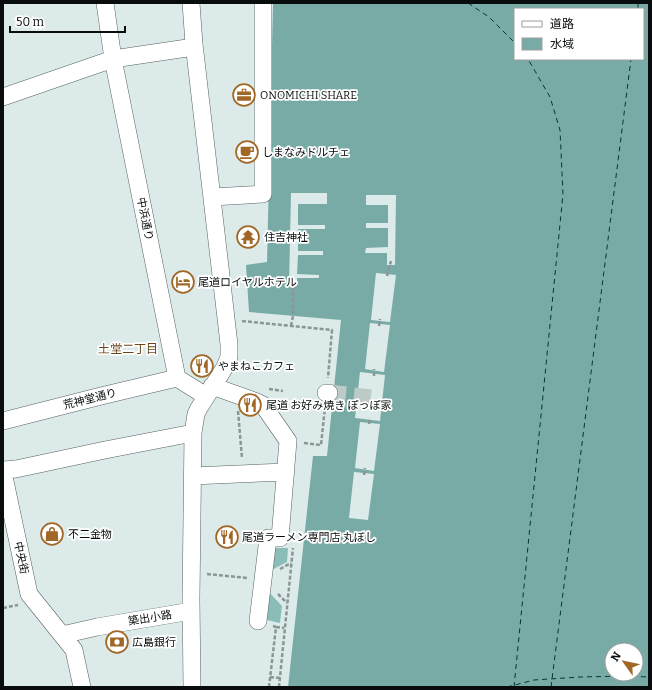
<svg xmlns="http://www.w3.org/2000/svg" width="652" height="690" viewBox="0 0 652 690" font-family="Bitter,'Noto Sans JP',serif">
  <rect width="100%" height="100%" fill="#dcebe9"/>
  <path fill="#8abdb7" d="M270,548H288L287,562L266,573Z
    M265,588L282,606L280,623L262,619Z"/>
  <path fill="#79aba6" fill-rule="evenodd" d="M273,3H649V687H288L313,456H327L341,320L249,312L246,265L267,262ZM515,9H643V59H515ZM612,650H636V674H612Z"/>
  <path fill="#dcebe9" d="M291,193H327V204H298V225H325V229H298V251H323V255H298L297,274L319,275V278H297V286H289Z
    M366,195H396L395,265H387V253H365L366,248L388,247V228H366V223H388V205H366Z
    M376,273L396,275L390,322L371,320Z
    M370,323L390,325L384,372L365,369Z
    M360,372L385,375L380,421L355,418Z
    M360,422L380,424L374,471L355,468Z
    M354,472L374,474L368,520L349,518Z"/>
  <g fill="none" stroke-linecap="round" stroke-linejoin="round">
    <path stroke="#043733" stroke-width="1" stroke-dasharray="5 4" stroke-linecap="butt" d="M468,3L489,17L515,43
      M638,9V3
      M507,687L534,680L580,677L627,676L649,677
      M514,687L563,194L560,130L550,97L528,59
      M551,687L631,59"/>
    <path stroke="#bccac8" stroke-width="17" stroke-dasharray="17 8" stroke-linecap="butt" d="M329,393L372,398"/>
    <g stroke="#556160" stroke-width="18">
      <path id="minor" d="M105,3L113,59L177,378
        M191,3L194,44L229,344V357L225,367L199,408L196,414L193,433L191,599L192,687
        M3,97L113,59L194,47
        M212,197L263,194V3
        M177,378L206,396
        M212,386L257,402L263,405L288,441L280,538H268L258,621
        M326,393H329
        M3,421L101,396L177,378
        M3,470L16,469L105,450L193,433
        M3,472L29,594L74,650L82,687
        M192,476L286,472
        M62,635L97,627L191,611"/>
    </g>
    <path stroke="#8a9594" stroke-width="2.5" stroke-dasharray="4 2" stroke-linecap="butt" d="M387,276L391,261
      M242,321L332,330L328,378
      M291,326L293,316V282
      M379,326L380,319
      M374,376V369
      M269,389L283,391
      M238,411L242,458
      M369,424L370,418
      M304,443L321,445L325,407
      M364,475L365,468
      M280,569L291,563
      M207,574L248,578
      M278,594L287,603
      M3,608L18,605
      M276,627L284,628
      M270,677L280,678
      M269,687L276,627L273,626
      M279,687L293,548"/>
    <use href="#minor" stroke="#fff" stroke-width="17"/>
  </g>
  <defs>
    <g id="office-ring" transform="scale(1.15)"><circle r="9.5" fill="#fff" stroke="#a16726" stroke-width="1.5"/><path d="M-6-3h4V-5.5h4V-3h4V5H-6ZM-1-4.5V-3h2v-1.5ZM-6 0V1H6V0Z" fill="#a16726"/></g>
    <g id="cafe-ring" transform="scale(1.15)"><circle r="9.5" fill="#fff" stroke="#a16726" stroke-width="1.5"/><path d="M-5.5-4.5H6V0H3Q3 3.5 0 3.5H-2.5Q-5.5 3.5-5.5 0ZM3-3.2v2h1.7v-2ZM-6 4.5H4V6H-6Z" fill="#a16726"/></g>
    <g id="temple-ring" transform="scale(1.15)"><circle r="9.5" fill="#fff" stroke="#a16726" stroke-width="1.5"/><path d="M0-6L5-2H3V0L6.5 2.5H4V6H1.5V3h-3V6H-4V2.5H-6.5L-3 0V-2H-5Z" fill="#a16726"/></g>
    <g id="hotel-ring" transform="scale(1.15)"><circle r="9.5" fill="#fff" stroke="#a16726" stroke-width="1.5"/><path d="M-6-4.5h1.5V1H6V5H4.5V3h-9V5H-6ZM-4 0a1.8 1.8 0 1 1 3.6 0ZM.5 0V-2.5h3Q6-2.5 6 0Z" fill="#a16726"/></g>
    <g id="restaurant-ring" transform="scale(1.15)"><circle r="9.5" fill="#fff" stroke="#a16726" stroke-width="1.5"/><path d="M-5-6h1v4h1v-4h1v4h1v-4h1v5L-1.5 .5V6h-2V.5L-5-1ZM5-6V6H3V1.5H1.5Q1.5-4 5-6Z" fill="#a16726"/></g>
    <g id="shop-ring" transform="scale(1.15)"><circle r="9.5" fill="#fff" stroke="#a16726" stroke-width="1.5"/><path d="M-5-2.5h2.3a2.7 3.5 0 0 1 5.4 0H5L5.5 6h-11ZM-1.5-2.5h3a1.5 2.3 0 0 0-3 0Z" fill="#a16726"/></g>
    <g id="bank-ring" transform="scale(1.15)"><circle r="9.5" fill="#fff" stroke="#a16726" stroke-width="1.5"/><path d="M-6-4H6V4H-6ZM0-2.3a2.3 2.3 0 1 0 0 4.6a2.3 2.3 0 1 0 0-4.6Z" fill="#a16726"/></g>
  </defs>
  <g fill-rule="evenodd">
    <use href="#office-ring" x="244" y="95"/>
    <use href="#cafe-ring" x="247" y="152"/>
    <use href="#temple-ring" x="248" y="237"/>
    <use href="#hotel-ring" x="183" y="282"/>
    <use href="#restaurant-ring" x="202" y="366"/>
    <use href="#restaurant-ring" x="250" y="405"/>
    <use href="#shop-ring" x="52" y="534"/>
    <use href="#restaurant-ring" x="227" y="537"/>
    <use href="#bank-ring" x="117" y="642"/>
  </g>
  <g text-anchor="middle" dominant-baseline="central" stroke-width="3.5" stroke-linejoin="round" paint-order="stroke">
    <g font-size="11" fill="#080c0c" stroke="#fff" text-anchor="start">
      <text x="260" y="95">ONOMICHI SHARE</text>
      <text x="262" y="152">しまなみドルチェ</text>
      <text x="264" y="237">住吉神社</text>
      <text x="198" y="282">尾道ロイヤルホテル</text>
      <text x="218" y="366">やまねこカフェ</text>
      <text x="266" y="405">尾道 お好み焼き ぽっぽ家</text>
      <text x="68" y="534">不二金物</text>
      <text x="242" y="537">尾道ラーメン専門店 丸ぼし</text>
      <text x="132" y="642">広島銀行</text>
    </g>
    <g font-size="11" fill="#080c0c" stroke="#fff">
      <text transform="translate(145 219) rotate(79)">中浜通り</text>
      <text transform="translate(90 399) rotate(-14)">荒神堂通り</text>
      <text transform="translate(21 558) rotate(78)">中央街</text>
      <text transform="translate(150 618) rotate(-9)">築出小路</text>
    </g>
    <g font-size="12" fill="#6c4418" stroke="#fff">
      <text x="128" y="349">土堂二丁目</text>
    </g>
  </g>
  <rect width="652" height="690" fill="none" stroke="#080c0c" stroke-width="8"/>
  <rect x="514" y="8" width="130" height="52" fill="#ffffff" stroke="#9c9e9e"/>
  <rect x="522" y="21" width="20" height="6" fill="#ffffff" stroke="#9c9e9e"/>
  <text x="550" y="28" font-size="12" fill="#080c0c">道路</text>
  <rect x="522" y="38" width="20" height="12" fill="#79aba6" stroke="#9c9e9e"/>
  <text x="550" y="48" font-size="12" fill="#080c0c">水域</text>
  <g transform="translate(624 662) rotate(303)"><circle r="19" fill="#ffffff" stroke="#9c9e9e"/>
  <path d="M0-3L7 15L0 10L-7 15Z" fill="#a16726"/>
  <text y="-6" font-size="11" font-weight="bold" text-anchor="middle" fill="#080c0c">N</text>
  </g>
  <path d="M10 26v6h115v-6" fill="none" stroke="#080c0c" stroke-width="2"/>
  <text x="16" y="26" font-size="12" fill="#080c0c" stroke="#ffffff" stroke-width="3" paint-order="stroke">50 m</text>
</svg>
